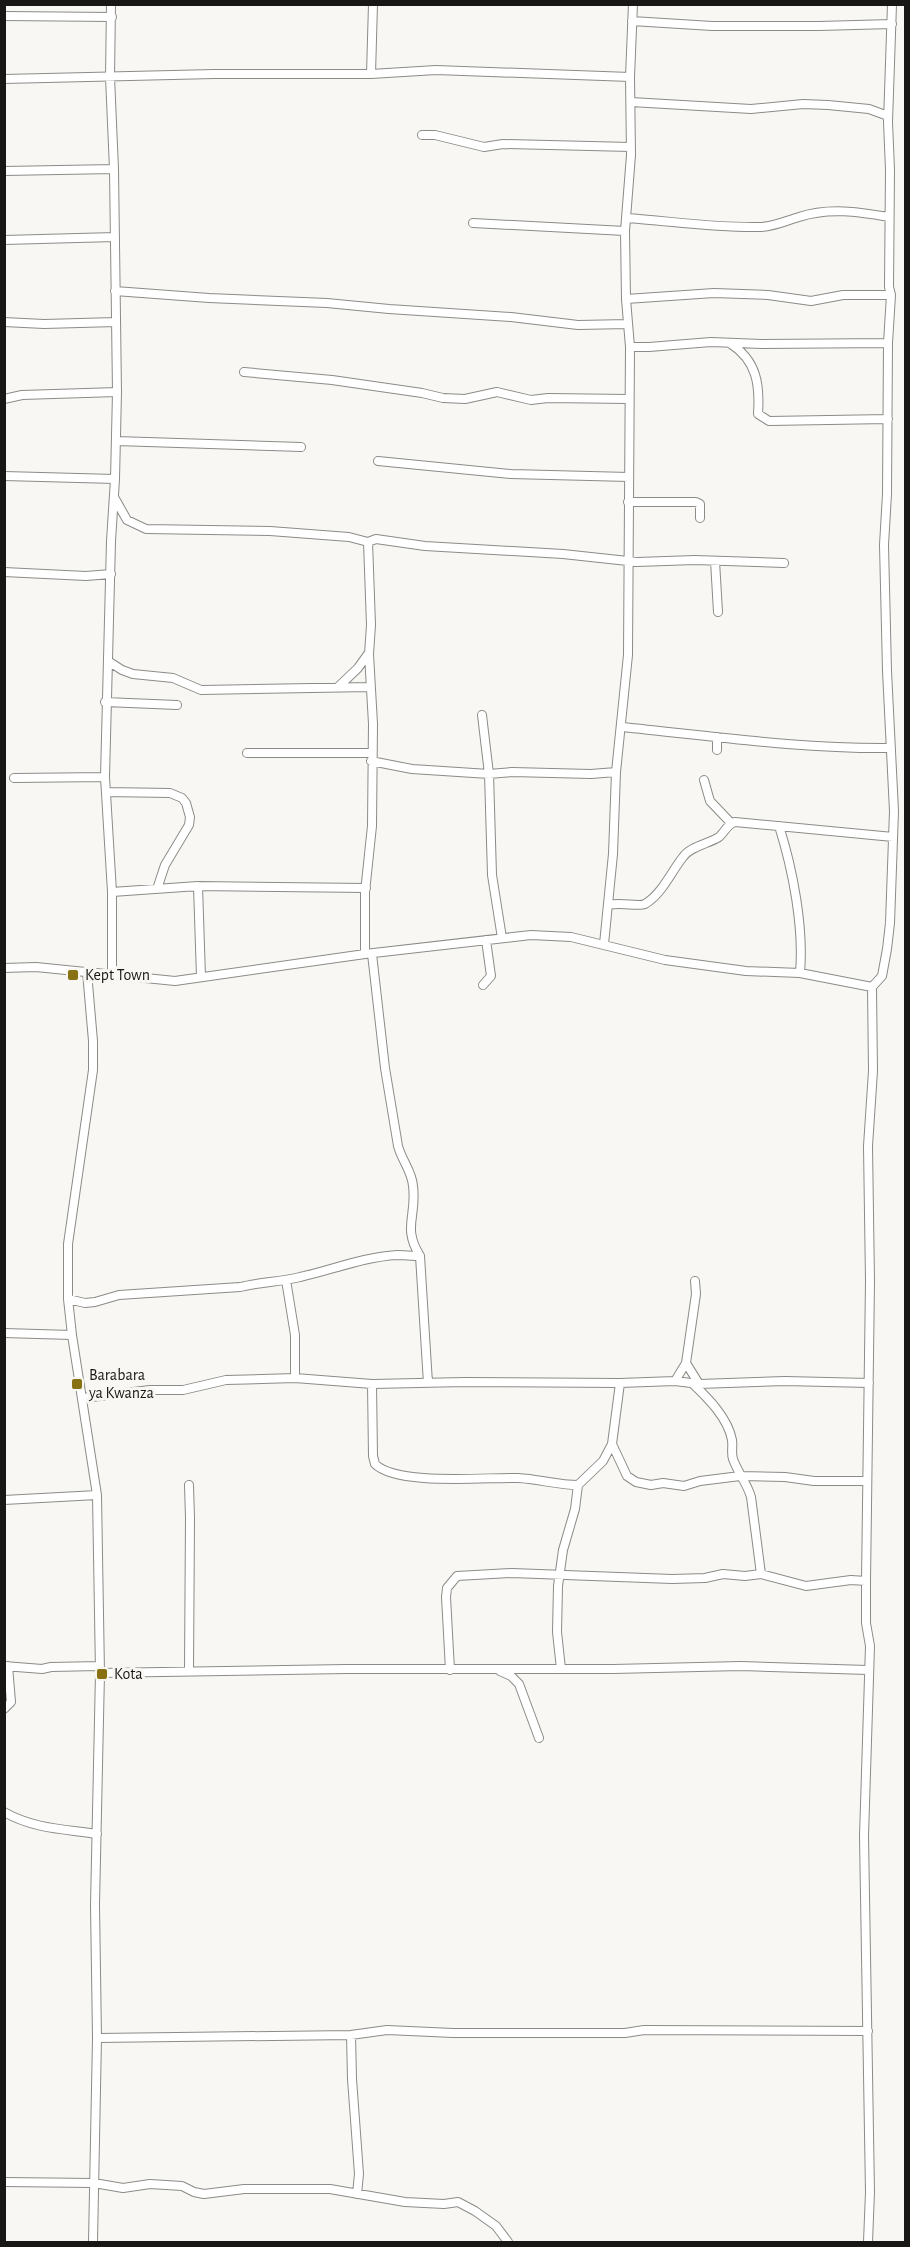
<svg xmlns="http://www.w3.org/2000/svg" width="910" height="2247" viewBox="0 0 910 2247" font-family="'Alegreya Sans',sans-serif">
  <rect width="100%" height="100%" fill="#f8f7f4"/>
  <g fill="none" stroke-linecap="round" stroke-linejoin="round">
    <g stroke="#8b8b87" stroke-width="10">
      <path id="minor" d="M111,4L110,77L114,169L117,392L115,479L111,541L105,777L112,892V975
        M4,16L112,17
        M632,21L712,26H819L892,24
        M371,74L373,4
        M4,79L214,74H371L436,70L630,77
        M631,102L751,109L803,104L828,105L869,109L888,116
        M422,135H435L484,147L503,144L631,147
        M4,171L114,169
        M626,218C670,221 715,228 759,227C774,227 785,221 799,217C829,207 859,212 889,217
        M473,223L625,231
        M4,240L115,237
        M115,291L209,298L327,303L389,309L511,317L578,325L628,324
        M626,299L714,293L768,295L811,301L843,295H891
        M4,322L44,324L116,322
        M731,344C757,361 760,385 758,414L769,421L888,419
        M630,347H649L711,342L762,344L888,343
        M244,372L332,380L422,393L443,398L465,399L497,392L531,400L548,398L629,399
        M4,399L22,395L117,392
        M116,441L301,447
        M378,461L511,474L629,477
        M4,476L115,479
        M114,497L127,520L146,529L270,531L349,537L368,542L376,539L425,546L563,554L637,562L695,560L784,563
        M628,502H696L700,504V518
        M715,561L718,612
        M4,572L86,576L111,574
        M108,661L122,670L133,674L173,678L201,690L370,687
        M338,687L358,668L368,654
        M105,702L177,705
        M482,715L489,774L492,875L502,938
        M622,727C712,736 801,749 891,748
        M717,750V737
        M247,753H372
        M371,761L412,769L489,774L512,772L591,774L616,772
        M14,778L105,777
        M704,780L710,801L731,823
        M106,792L170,793L182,798L186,803L190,817L189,825L165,865L157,889
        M779,826C793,870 804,928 800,973
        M198,886L201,977
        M112,892L198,886L366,888
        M609,905C620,902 639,907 645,904C662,894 671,872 683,857C691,846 708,844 719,837C725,832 727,824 735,822L893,837
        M604,944L613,854L616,772L628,655L630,347L626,299L625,231L631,155L630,77L633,4
        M365,954V892L372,826L373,724L369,654L371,625L368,542
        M372,954L385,1068L398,1146C402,1161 412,1171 413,1186C417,1217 402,1227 420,1256L428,1383
        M4,968L36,967L175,981L365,954L531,935L571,937L665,960L746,971L800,973L872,987
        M87,972L93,1041V1070L68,1244V1299L72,1335L97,1495L100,1673L95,1905L97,2038L93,2242
        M483,985L491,976L486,940
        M286,1280L295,1335V1378
        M68,1299L85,1303L95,1302L119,1295L240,1287C260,1282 280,1282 300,1277C332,1270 363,1257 397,1255C404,1255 412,1256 420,1256
        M4,1333L72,1335
        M686,1363L699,1384
        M675,1381L686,1363L696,1294L695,1281
        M692,1383C708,1398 728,1418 732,1440C733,1447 731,1453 733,1459C738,1473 747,1483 751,1497L761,1574
        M372,1384L373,1456L375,1464C397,1486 486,1477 518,1478C538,1479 558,1485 578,1485
        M83,1398L150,1390H183L226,1380L295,1378L372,1384L465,1382L620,1383L675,1381L699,1384L785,1381L869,1383
        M612,1444L627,1476L636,1482L651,1485L663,1483L684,1486L700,1481L740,1476L785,1477L814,1481H867
        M4,1500L97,1495
        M4,1666L42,1669L51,1667L99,1666
        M561,1669L557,1632L558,1586L563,1550L575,1509L578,1485L603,1461L612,1444L620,1383
        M450,1670L446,1597L447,1588L457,1576L512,1573L672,1579L705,1578L723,1574L745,1576L761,1574L806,1586L851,1580L866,1581
        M189,1671L190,1518L189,1485
        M500,1671L511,1676L519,1684L539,1738
        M100,1673L346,1669H613L741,1666L868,1670
        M4,1709L11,1702L8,1666
        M4,1812C34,1829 64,1829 97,1834
        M351,2035L352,2079L359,2174L357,2194
        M97,2038L351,2035L387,2030L453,2033H625L644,2030L868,2031
        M4,2182L94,2183L123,2188L150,2184L182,2186L194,2192L204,2194L244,2189H330L405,2202L444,2204L458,2202L475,2211L496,2226L508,2242
        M868,2242L870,2192L864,1836L870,1646L866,1623V1581L870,1281L868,1146L873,1071L872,987L882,976L887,949L890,923L894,811L887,671L884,545L887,494L888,343L891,295L889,287L890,170L888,122L892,4"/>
    </g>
    <use href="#minor" stroke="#fff" stroke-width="8"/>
  </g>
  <g fill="#877112" stroke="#f8f7f4" stroke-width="2">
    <rect x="67" y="969" width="12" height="12" rx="3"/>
    <rect x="71" y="1378" width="12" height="12" rx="3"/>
    <rect x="96" y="1668" width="12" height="12" rx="3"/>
  </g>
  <g text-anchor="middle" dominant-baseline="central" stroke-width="6" stroke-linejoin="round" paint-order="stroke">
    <g font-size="16" fill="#181716" stroke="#f8f7f4" text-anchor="start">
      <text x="85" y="975">Kept Town</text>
      <text x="89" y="1375">Barabara<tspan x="89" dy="18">ya Kwanza</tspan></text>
      <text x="114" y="1674">Kota</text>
    </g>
  </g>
  <rect width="910" height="2247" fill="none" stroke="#181716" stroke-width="12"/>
</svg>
